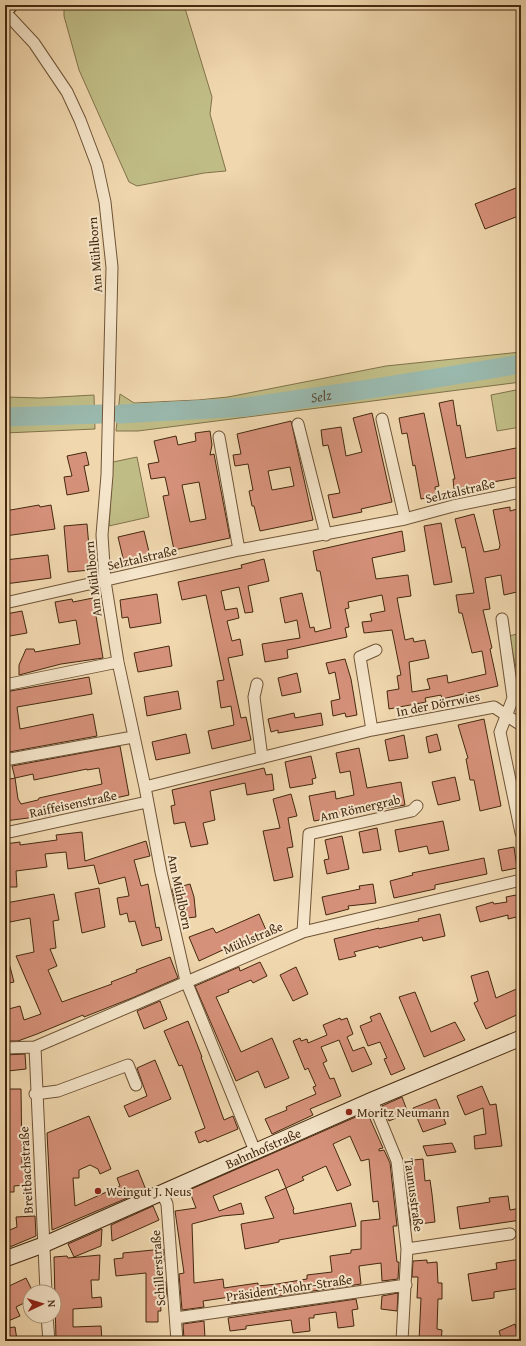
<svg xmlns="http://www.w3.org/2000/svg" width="526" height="1346" viewBox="0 0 526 1346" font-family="'Gentium Book Plus',serif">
  <rect width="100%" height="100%" fill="#f0d7ae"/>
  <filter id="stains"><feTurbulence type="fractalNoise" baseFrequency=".005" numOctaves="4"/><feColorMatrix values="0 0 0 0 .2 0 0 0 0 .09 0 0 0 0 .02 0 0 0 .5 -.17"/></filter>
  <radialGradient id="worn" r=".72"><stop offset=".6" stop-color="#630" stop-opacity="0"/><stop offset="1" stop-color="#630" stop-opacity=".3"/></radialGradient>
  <path fill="#c0bc85" stroke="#82724a" d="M64,5H184L212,97L210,114L226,171L204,173L137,186L129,182L79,70L64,16Z
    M521,352V382L138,431H116L120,394L134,403L198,400L228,397L386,366Z
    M521,389V427L497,431L491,395Z
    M94,395L95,429L5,433V397L40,398Z
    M137,457L149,517L109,526L113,462Z
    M521,633V690L509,636Z"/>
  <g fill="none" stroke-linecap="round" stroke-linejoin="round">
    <g stroke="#9ab9ae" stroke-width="19">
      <path id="s1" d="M120,414L246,407L370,389L521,364"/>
      <path d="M5,417L102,414"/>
    </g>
  </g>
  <path fill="#d6917a" stroke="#44290f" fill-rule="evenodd" d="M521,186V215L485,229L475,204Z
    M453,400L457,426L460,425L466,458L521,447V477L454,489L453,479H455L439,403Z
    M372,413L392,502L361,509L362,512L333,518L328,495L340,493L328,445L323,446L321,430L341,427L346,456L362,452L353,418Z
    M424,413L439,486L435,487L436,496L421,499L415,465L413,466L407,433L402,434L399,418Z
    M291,421L313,520L260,531L254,506H252L249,491L253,490L248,464L235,466L233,455L241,454L237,434ZM290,467L294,486L272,490L268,471Z
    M210,431L212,445L210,455L214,454L230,538L174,550L163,496L169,495L165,477L151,479L148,464L159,462L154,441L176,436L178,445L196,441L195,433ZM199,482L206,519L190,522L182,485Z
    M86,452L89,465L84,466L89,491L67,495L64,477L72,476L67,456Z
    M39,505L40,507L51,505L55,529L5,536V511Z
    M510,507V511L521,508V545H520L521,591L504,595L501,575L485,578L490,609L483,610L492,648L490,649L498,686L442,699L441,695L425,698L426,702L389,709L387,691L399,689L397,676L401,675L392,630L364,633L362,622L372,621L370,614L385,611L382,595L348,602L349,608L345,609L349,627L345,628L347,637L287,650L288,658L265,662L262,644L300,638L297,620L285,623L280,598L302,593L310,628L314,627L315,632L331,628L320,571H317L313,551L402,531L405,551L372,558L376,579L408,575L411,596L397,598L405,640L413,638L414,642L425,640L429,658L409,662L412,692L430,689L427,679L447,675L448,683L486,674L482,651L472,653L462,613H459L456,595L474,593L465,547L462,548L455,519L474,514L484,552L499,549L500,545L493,510Z
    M441,523L452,582L434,585L424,526Z
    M87,524L91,570L68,572L64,526Z
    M144,531L150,556L124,562L118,537Z
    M48,555L51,578L5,584V560Z
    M264,559L269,581L248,586L253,612L245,613L239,587L221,591L225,610L237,608L239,618L227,621L232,641L240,639L243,655L228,658L241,718L246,717L251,740L212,749L208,731L234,725L231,706L221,708L217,681L224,680L206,595L182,600L178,582L242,568L241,565Z
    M157,594L161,623L130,628L128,617L122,618L120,600Z
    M93,598L103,658L61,664L19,675V665L26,649H34L35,652L80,644L76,620L59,623L55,602L72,599L73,602Z
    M22,611L27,633L10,636L6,614Z
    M169,646L172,666L138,672L134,653Z
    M345,659L351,679L357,715L346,717L345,713L333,716L331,701L340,699L335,672L329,674L326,663Z
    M297,673L301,692L282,696L278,678Z
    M89,677L92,694L17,707L20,729L93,714L97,736L9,752V748L5,749V692Z
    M178,691L181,709L147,716L144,697Z
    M294,713L295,718L321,713L323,725L278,733V730L271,732L268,719Z
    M484,719L501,806L480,811L474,780H470L466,759L468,758L458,725Z
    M186,734L190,753L156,760L152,742Z
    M437,734L441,750L429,753L426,737Z
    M404,735L408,758L389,761L385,740Z
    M120,746L129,795L50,813L51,815L5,821V780L15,778L12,766ZM99,768L102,784L39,798L38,800L21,804L18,799L15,778L33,774L34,780L87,769V770Z
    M359,748L367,788L401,782L405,805L314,821L309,796L335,791L336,799L354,795L350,771L340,773L336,753Z
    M311,756L316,778L312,779L313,784L290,788L285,762Z
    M264,768L266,775L272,774L274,790L247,795L245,783L210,791L215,820L203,823L208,844L191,847L185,822L174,824L171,806L175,805L172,790Z
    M455,777L460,800L438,805L432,782Z
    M291,794L297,816L288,818L293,847L287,848L293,877L274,881L263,831L280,828L273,799Z
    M443,821L449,850L429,854L427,846L399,852L395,830Z
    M377,828L381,850L363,853L359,832Z
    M82,832L85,861L146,841L150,856L134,860L141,886L148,884L156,928L159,927L162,940L142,946L135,921L129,922L127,913L120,915L117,898L129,896L125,877L99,884L94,865L68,869L66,852L45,854L47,867L16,871L17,887H5V844L20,842V845L57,840L56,835Z
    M342,836L349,869L327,874L324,860L329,859L325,840Z
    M514,847L517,868L502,871L498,850Z
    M484,858L487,874L435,885V889L394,898L390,881L413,875L412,873Z
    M190,884L194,897L196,917L187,918L185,901L176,904L172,889Z
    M373,884L376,903L348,906L349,909L326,915L322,897L360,889L359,886Z
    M99,888L105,927L82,933L75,893Z
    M54,894L59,920L53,921L56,948L50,949L57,966L48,970L62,1002L112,984L111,982L137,972L136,970L170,957L178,978L132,998L84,1017L83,1015L37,1034L18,1041H5V1010L20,1006L24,1020L41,1014L16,956L34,952L30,918L10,922L6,903Z
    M521,894V916L508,919V915L480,922L476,907L493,902L494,904L507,902L506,897Z
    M259,914L266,930L199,961L189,937L213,928L216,933Z
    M440,914L445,936L423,941L422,937L379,948L378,946L354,952L356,956L339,960L334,939L379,928V929L419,921L418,919Z
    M5,959H8L14,982L5,984Z
    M260,962L267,976L253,983L251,980L228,990L229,992L216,997L241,1052L272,1038L289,1078L265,1088L258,1071L236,1081L195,986L239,967L240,971Z
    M296,967L308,994L293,1001L280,975Z
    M488,971L496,998L521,987V1013L486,1029L474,1003L478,1001L471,976Z
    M415,992L431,1032L455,1022L465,1040L424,1057L399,997Z
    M160,1001L167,1019L144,1029L137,1011Z
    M380,1013L405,1069L391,1075L384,1059L387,1058L380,1042L368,1046L360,1026L372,1021L370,1017Z
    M340,1018L341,1020L347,1018L353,1034L347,1037L353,1051L364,1047L372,1064L352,1072L339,1040L321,1047L327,1061L323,1063L330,1079L334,1078L341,1096L310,1109L313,1115L272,1134L265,1119L287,1110L286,1107L316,1094L313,1087L316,1086L308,1068L305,1070L293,1041L300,1038L301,1041L307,1039L308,1043L327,1035L323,1025Z
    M188,1021L202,1057H201L224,1120L233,1116L238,1129L207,1142L206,1140L199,1143L195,1132L205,1128L182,1065L179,1066L164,1031Z
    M25,1054L26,1069L8,1071L7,1066H5V1055Z
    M155,1060L171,1099L129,1117L124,1106L147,1096L137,1068Z
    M482,1086L490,1105L496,1104L502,1146L475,1149L474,1136L486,1134L483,1108L465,1115L457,1096Z
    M5,1089H21L22,1163H25V1185L14,1186V1192H5Z
    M402,1097L408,1113L389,1121L382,1106Z
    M436,1099L446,1124L423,1132L413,1108Z
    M367,1112L383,1148L379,1149V1151L384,1150L390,1163L397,1226H393L397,1262H399L398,1279L382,1281L381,1263L359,1266L361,1284L231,1303L230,1297L203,1301L204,1307L182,1310L179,1274L184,1273L175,1211L196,1208L189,1190ZM350,1136L361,1161L369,1159L373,1202L378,1201L380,1219L361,1221V1249L351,1250V1253L330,1256L332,1272L307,1275V1279L277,1284L258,1286V1283L224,1288L223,1279L194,1283L192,1224L222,1216L244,1214L241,1203L219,1211L213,1196L278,1169L286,1188L304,1180L302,1177L326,1166L337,1191L351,1185L333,1144Z
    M89,1116L111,1169L100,1174L98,1169L90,1165L79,1170V1178H73L75,1206L120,1186L117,1178L138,1170L146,1190L52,1230L47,1133Z
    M452,1143L456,1152L427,1156L423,1146Z
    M423,1159L425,1181L430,1180L432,1194L435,1222L411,1225L404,1161Z
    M286,1188L294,1209L293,1210L294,1214L351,1203L356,1226L279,1240V1242L245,1249L241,1224L274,1218L265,1197Z
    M508,1196L510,1210L521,1208V1220L460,1229L457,1207L490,1202L489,1198Z
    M153,1206L159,1220L112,1241L111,1225Z
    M35,1216L36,1236L5,1249V1232L17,1227L16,1217Z
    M102,1229L101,1246L74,1257L68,1244Z
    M163,1249L164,1262L155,1263L157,1283L166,1282L167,1297L160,1298L161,1311H158V1322H146V1273L116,1276L114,1259L123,1258V1253Z
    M100,1255L99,1280H91L92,1298L101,1297L102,1307L73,1309V1327L101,1326L102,1341L56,1340L54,1257L67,1256L68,1258Z
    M521,1259V1275H519L521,1288L494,1292V1298L472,1301L468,1274L497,1269L496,1263Z
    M427,1260V1263L437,1262L438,1283H442V1299H438L437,1329L442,1330L441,1341H419L421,1298H417L418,1277H412L413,1261Z
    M26,1278L33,1292H30V1300L16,1307L20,1316L8,1321L5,1313V1288Z
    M398,1293L397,1311L381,1309L382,1296Z
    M356,1299L358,1309L352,1310L354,1326L338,1328L336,1312L314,1315V1318H309L310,1331L293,1333L291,1320L246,1326V1329L230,1331L228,1318Z
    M204,1321L205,1338L184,1339L183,1324Z
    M515,1324L519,1341H502L499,1331Z
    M15,1327L17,1340L5,1341V1328Z"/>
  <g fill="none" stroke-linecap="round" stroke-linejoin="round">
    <g stroke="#6f5437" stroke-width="13">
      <path id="street" d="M5,12L34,43L67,92L80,120L97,165L105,202L112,267L107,475L102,535L105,581L118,662L145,787L161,872L186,981L255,1151
        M382,419L405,519
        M298,424L326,535
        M219,437L239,550
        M5,603L239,550L405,519L453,506L521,492
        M502,619L513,698L500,732L521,833
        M257,684L254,697L262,758
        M5,685L118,662
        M372,730L360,657L376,650
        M5,760L133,737
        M145,787L372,730L494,707L518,723L521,722
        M5,833L147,802
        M303,932L309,834L412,811L417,806
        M35,1047L46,1292
        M5,1048L35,1047L303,932L521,880
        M35,1094L58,1091L128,1065L136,1085
        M372,1100L397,1161L407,1249L402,1341
        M162,1193L167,1204L177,1341
        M407,1249L510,1234
        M47,1316L49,1341
        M176,1318L406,1285"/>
    </g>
    <g stroke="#44290f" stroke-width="17">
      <g id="secondary">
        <path d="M5,10L10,5"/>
        <path id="s2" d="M5,1259L43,1245L372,1100L521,1038"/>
      </g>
    </g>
    <use href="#street" stroke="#f5e5ca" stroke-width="11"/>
    <use href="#secondary" stroke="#f5e5ca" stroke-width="15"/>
  </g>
  <g fill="#8f2418" stroke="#f5e5ca" stroke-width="1.5">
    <circle cx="349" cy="1112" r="4"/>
    <circle cx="98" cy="1191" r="4"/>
  </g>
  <g text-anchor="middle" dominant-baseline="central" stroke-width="4" stroke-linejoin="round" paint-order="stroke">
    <g font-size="13" fill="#44290f" stroke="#f5e5ca">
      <text transform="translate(95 255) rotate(-94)">Am Mühlborn</text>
      <text transform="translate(460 491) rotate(-13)">Selztalstraße</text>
      <text transform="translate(142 558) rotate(-13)">Selztalstraße</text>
      <text transform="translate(93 579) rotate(-96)">Am Mühlborn</text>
      <text transform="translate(438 704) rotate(-11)">In der Dörrwies</text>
      <text transform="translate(73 804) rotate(-12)">Raiffeisenstraße</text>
      <text transform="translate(360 808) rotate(-13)">Am Römergrab</text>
      <text transform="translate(180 892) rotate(78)">Am Mühlborn</text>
      <text transform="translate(253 938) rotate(-23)">Mühlstraße</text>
      <text stroke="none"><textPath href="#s2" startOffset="281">Bahnhofstraße</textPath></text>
      <text transform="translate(26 1170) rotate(-93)">Breitbachstraße</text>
      <text transform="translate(414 1195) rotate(82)">Taunusstraße</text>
      <text transform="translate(158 1268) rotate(-94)">Schillerstraße</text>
      <text transform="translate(289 1288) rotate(-8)">Präsident-Mohr-Straße</text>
    </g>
    <g font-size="13" fill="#44290f" stroke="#f5e5ca" text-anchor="start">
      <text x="357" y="1112">Moritz Neumann</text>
      <text x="106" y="1191">Weingut J. Neus</text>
    </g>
    <g font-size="14" font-style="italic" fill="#5a4d37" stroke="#f5e5ca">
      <text stroke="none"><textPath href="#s1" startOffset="202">Selz</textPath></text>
    </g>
  </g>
  <rect width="526" height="1346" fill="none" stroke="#f0d7ae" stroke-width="20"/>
  <rect x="6" y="6" width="514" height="1334" fill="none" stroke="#44290f" stroke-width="2"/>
  <rect x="10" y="10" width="506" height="1326" fill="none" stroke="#44290f"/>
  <g transform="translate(42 1304) rotate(86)"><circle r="19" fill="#f5e5ca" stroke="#ae9a7f"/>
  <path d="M0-3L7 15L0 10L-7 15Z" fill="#8f2418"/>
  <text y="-6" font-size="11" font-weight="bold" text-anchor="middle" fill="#44290f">N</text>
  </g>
  <rect width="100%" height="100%" filter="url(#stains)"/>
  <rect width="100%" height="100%" fill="url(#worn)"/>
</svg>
